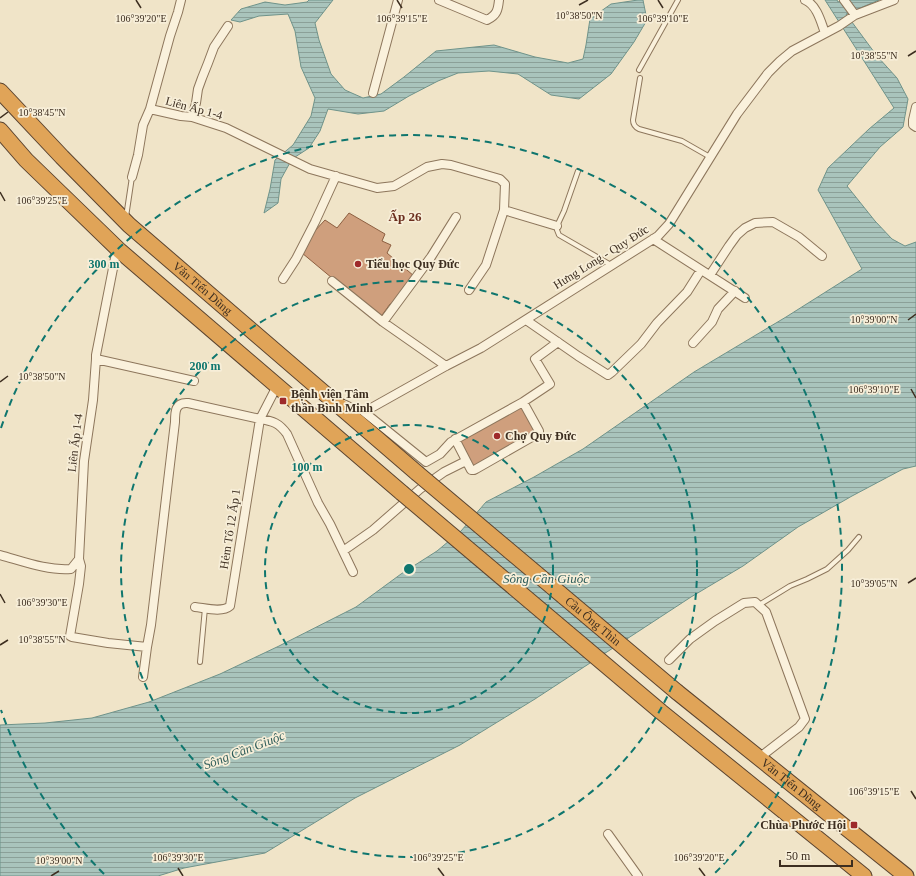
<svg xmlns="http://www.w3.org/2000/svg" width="916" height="876" viewBox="0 0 916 876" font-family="'Times New Roman',serif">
  <defs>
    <pattern id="water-rules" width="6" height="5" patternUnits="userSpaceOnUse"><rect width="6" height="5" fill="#a9c4bc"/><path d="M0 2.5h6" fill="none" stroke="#8ba098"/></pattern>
  </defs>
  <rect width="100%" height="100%" fill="#f0e4c8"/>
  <path fill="url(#water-rules)" stroke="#6f938a" d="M309,0H333L315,23L319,40L331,74L345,90L363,98L381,94L404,77L436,51L494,45L535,57L568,63L583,59L586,45L590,19L611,4L638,0H643L647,20L634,42L611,74L579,99L551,95L518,74L489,71L458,73L438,81L409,96L384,111L358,114L328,109L320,131L309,148L292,159L281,179L278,203L264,213L270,189L275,160L293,145L311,116L315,98L301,67L295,31L288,14L259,16L240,22L231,20L241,9L265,2L285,5L307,2Z
    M825,0H837L838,2L842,0H879L846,14L877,56L897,78L908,99L903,127L880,147L847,186L875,221L892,239L905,246L916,242V466L903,469L852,496L798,527L743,566L691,597L535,699L460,745L355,798L265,853L184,868L158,876H0V725L45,723L92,718L149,702L220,674L279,646L356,607L401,574L437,551L461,531L486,502L534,477L583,449L694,372L786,317L862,269L818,190L828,168L869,129L894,108Z"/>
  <path fill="#cf9f7d" stroke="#8d5f41" d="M349,213L385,234L382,241L391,245L387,253L414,276L395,303L390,304L380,318L302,253L311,235L325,220L337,228Z
    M521,403L538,432L474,469L457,440Z"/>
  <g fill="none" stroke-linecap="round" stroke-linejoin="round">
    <g stroke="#8d765c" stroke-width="6">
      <path id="lane" d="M639,70L678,0
        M640,78L633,120C633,125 635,127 639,129L682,141L710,157
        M578,171L564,211L557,226V230L559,235L611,265
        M126,217L132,177
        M344,402L364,412
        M759,605L790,586L807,579L827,569L848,550L859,537
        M200,662L205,608"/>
    </g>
    <g stroke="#8d765c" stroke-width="10">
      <path id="street" d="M439,0L487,20C497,15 498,10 499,0
        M805,0C817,5 821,22 825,33
        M844,0L855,15
        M373,93L398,0
        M916,107L913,120V125L916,127
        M150,109L170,36L178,12L181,0
        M192,117L196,103L198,89L202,78L208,63L214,47L228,26
        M132,177L138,155L143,125L150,109L181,116L192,117L226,128L310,169L377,188L394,186L427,167L442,164L451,165L500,179L505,184L504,210L557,226
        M653,239L745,298
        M710,275L729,246L737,235L745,228L755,223L773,222L799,237L822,256
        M283,279L296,259L315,222L336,176
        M332,281L383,322L446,366
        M469,290L486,265L504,210
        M526,320L578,356L608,375L612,372L641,344L657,323L687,292L701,270
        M383,322L431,257L456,217
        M558,342L535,359L550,384L523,402L451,442L440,454L426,462L364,412L446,366L481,348L658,236L669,224L737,114L768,73L780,61L792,51L839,26L855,15L894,0
        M693,343L712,322L718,309L735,291
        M96,359L194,381
        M455,439L471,470H474L476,469L539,433V431L523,402
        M343,551L373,530L420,489L444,472L466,461
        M0,555C22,561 48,571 71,569L79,559L84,461L93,400L96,359V355L117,248
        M79,559L81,566L79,584L70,636L72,637L108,643L147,647L151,625L175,422C175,412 175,402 188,403L260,419L277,386
        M195,607C205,608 222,613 230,606L260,419C273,421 279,423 287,434L318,503L330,524L353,572
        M669,660L690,639L715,621L744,603L755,602L766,612L805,719L799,727L759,758
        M143,677L147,647
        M608,834L638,876"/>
    </g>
    <g stroke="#5b4430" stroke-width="17">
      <g id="highway">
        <path id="s1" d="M0,91L62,157L129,225L417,473"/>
        <path d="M0,130L26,160L120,251L402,493"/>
        <path id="s2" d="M677,692L906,876"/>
        <path d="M660,711L864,876"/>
      </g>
    </g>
    <use href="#lane" stroke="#faf1dc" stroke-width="4"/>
    <use href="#street" stroke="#faf1dc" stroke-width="8"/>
    <use href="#highway" stroke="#e0a458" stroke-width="15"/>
    <g stroke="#5b4430" stroke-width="17" stroke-linecap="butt">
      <g id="highway-bridge">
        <path id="s3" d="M417,473L677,692"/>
        <path d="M402,493L660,711"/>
      </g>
    </g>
    <use href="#highway-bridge" stroke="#e0a458" stroke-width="15"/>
  </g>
  <path fill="none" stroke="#3d2e20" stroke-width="1.5" d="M136,0L141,8M397,0L402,8M658,0L663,8M579,5L588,0M908,56L916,51M0,118L8,112M0,192L5,201M908,320L916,314M0,382L8,376M911,389L916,398M908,583L916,578M0,594L5,603M0,645L8,640M911,791L916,799M178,868L183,876M438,868L444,876M699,868L705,876M51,876L59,871"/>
  <g fill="none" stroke="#0f766e" stroke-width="2" stroke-dasharray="7 5">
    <circle cx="409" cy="569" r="144"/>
    <circle cx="409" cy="569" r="288"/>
    <path d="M104 874A432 432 0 0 1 1 710M1 428A432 432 0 1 1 714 874"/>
  </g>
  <g fill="#9e2a2b" stroke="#f7eed8" stroke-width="1.5">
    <circle cx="358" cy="264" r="4"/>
    <rect x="279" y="397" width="8" height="8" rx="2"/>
    <circle cx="497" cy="436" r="4"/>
    <rect x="850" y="821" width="8" height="8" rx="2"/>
  </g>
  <g text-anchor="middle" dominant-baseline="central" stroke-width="3.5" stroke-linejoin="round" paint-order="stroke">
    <g font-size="12" fill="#3d2e20" stroke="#f7eed8">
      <text transform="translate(194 108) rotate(15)">Liên Ấp 1-4</text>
      <text transform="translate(601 257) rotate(-32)">Hưng Long - Quy Đức</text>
      <text stroke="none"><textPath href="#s1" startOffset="283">Văn Tiến Dũng</textPath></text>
      <text transform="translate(75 443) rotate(-83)">Liên Ấp 1-4</text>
      <text transform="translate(230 529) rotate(-81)">Hẻm Tổ 12 Ấp 1</text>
      <text stroke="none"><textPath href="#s3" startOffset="230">Cầu Ông Thìn</textPath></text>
      <text stroke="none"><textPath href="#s2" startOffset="147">Văn Tiến Dũng</textPath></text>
    </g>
    <g font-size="12" font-weight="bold" fill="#3d2e20" stroke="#f7eed8" text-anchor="start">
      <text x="366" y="264">Tiểu học Quy Đức</text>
      <text x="291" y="394">Bệnh viện Tâm<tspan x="291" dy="14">thần Bình Minh</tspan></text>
      <text x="505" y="436">Chợ Quy Đức</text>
      <text x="846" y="825" text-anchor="end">Chùa Phước Hội</text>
    </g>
    <g font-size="13" font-weight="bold" fill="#6b2e1e" stroke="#f7eed8">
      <text x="405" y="216">Ấp 26</text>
    </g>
    <g font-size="13" font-style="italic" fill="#2f5d5a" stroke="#f7eed8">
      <text x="546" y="578">Sông Cần Giuộc</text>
      <text transform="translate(244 750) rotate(-21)">Sông Cần Giuộc</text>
    </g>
  </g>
  <g font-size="10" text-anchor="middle" fill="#3d2e20" stroke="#f7eed8" stroke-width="3.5" stroke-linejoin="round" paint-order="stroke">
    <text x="579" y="19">10°38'50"N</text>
    <text x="141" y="22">106°39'20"E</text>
    <text x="402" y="22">106°39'15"E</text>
    <text x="663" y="22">106°39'10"E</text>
    <text x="874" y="59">10°38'55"N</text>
    <text x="42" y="116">10°38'45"N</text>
    <text x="42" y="204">106°39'25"E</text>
    <text x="874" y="323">10°39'00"N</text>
    <text x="42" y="380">10°38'50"N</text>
    <text x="874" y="393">106°39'10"E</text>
    <text x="874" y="587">10°39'05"N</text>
    <text x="42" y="606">106°39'30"E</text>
    <text x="42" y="643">10°38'55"N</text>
    <text x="874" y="795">106°39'15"E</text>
    <text x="178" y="861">106°39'30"E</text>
    <text x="438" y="861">106°39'25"E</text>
    <text x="699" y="861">106°39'20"E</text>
    <text x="59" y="864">10°39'00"N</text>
  </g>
  <circle cx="409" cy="569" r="6" fill="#0f766e" stroke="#f7eed8" stroke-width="2"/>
  <g font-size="12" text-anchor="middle" font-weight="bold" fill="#0f766e" stroke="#f7eed8" stroke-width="3.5" stroke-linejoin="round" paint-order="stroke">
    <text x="104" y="268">300 m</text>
    <text x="205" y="370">200 m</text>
    <text x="307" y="471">100 m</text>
  </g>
  <path d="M780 860v6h72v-6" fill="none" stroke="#3d2e20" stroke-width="2"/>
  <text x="786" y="860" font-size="12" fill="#3d2e20" stroke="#f7eed8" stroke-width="3" paint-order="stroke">50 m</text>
</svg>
